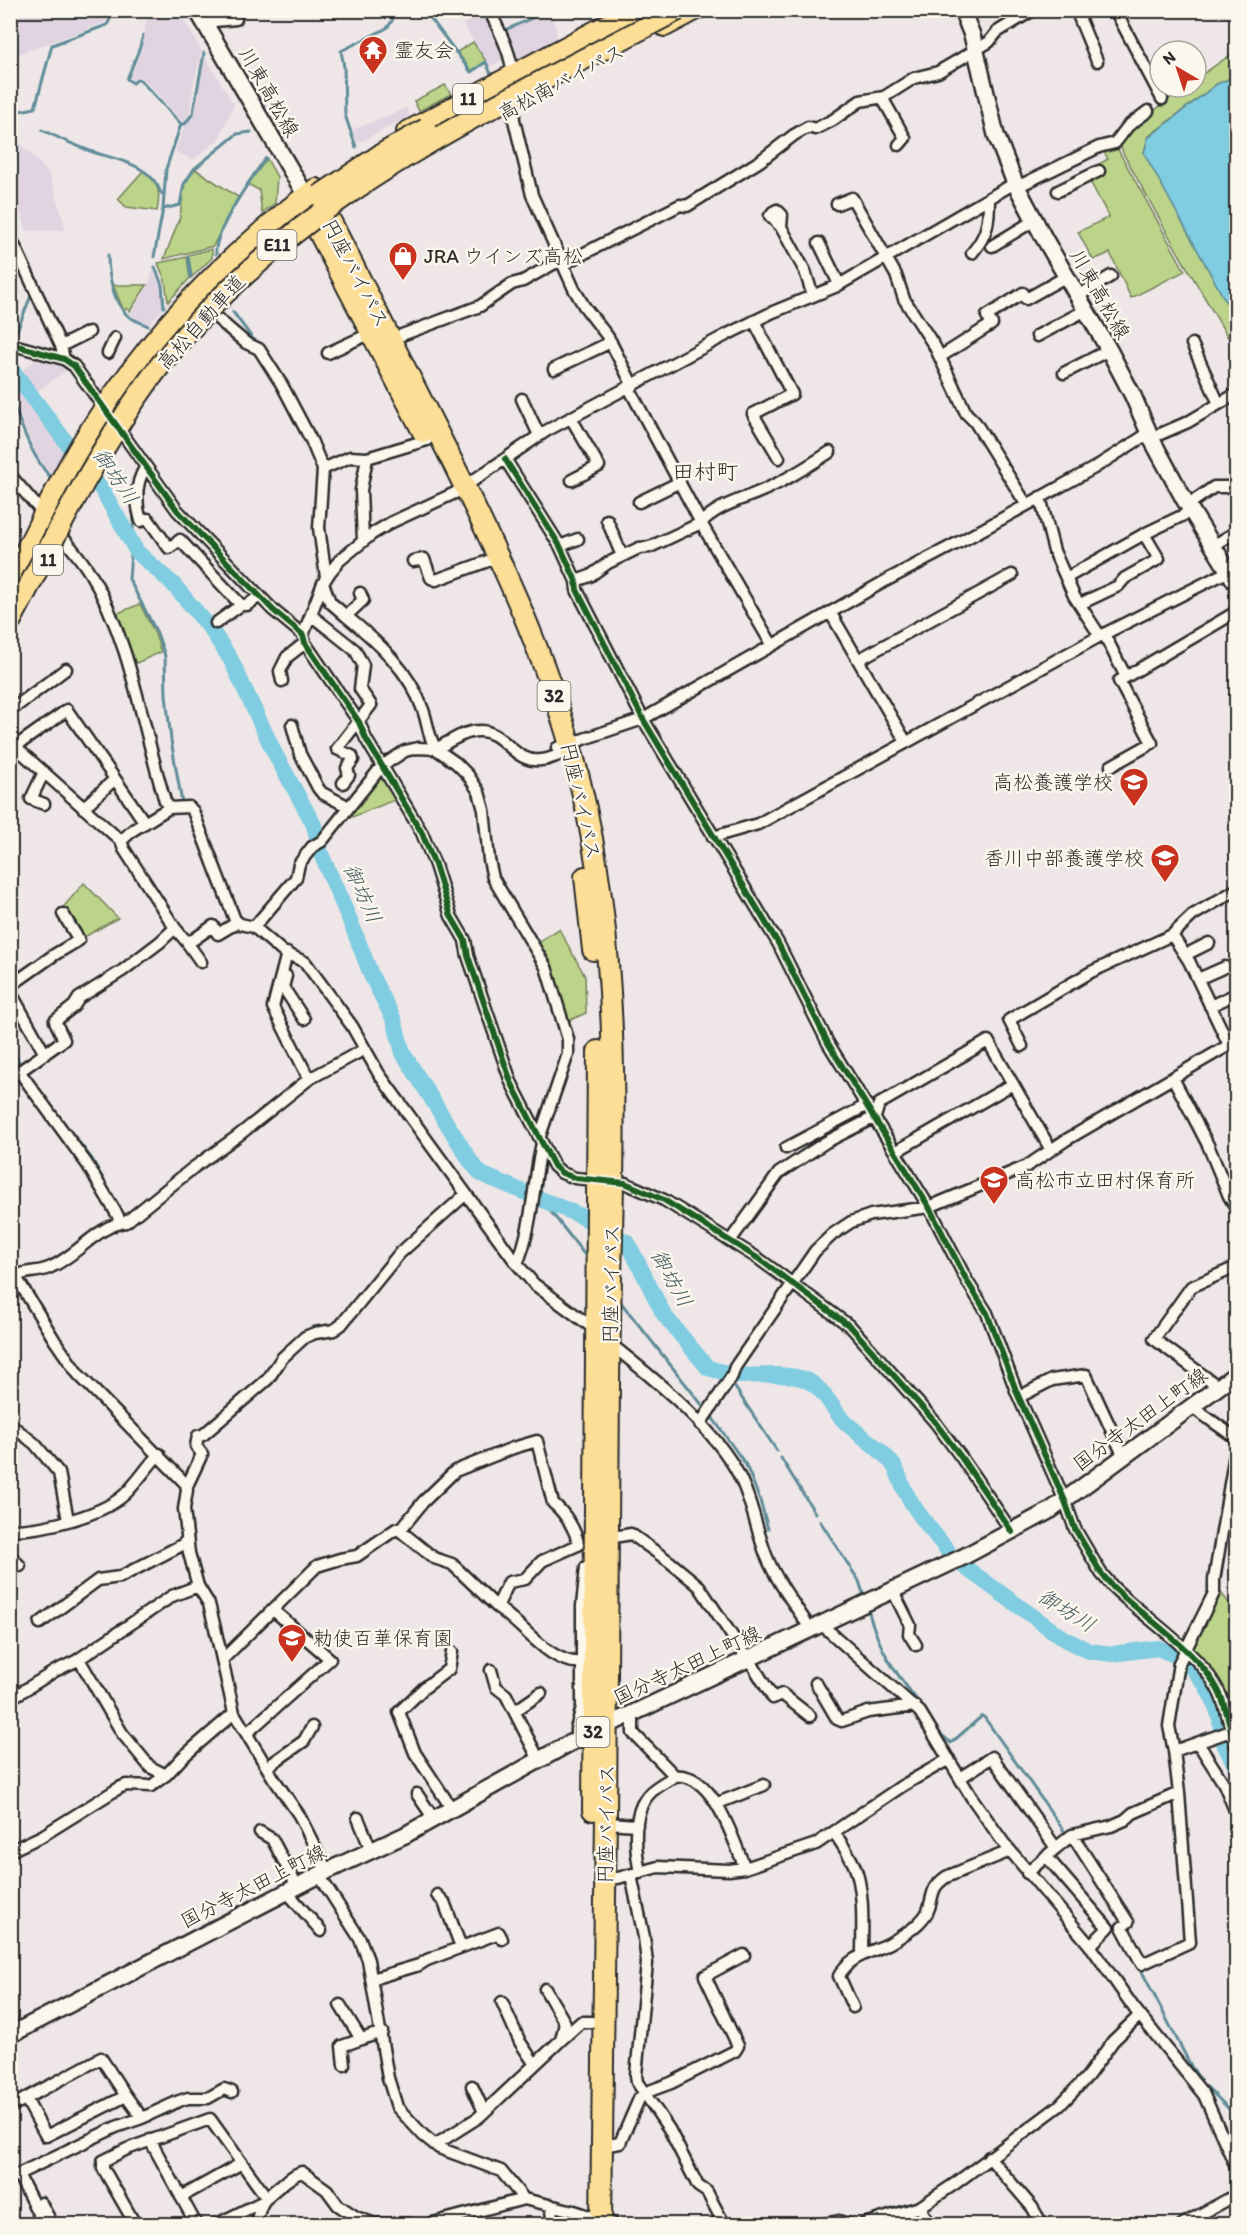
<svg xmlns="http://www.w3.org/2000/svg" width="1247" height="2235" viewBox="0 0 1247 2235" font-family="Itim,'Klee One',sans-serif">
  <rect width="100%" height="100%" fill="#efe7e7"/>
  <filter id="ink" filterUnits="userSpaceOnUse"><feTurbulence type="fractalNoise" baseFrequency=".0167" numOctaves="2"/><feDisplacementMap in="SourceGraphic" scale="12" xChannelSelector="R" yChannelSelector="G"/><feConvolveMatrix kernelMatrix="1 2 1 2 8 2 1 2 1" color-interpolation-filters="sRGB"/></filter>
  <g filter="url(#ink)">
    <path fill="#e1d4e1" d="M108,10L109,16L104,23L11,57V11Z
      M148,10L179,11L202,51L193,86L190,112L183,123L147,83L138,77L133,80L129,78L142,48Z
      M551,11L558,39L514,61L504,31Z
      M486,12L507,58L489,67L463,24Z
      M204,54L234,105L219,139L194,160L175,152L184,127L193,112Z
      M406,108L410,116L358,143L352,130Z
      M10,133L47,171L53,185L66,230L27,231L11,190Z
      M154,266L162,288L163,308L149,325L129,316L149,284Z
      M40,357L54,361L68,369L35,393L20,372Z
      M11,374L65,449L51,475L38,458L28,436L11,390Z"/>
    <path fill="#bbd48a" stroke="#73805a" stroke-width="1.5" d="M473,42L486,61L471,71L457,52Z
      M1236,51V76L1217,84L1148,137L1144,153L1236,320V351L1179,254L1123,153L1120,143L1138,123L1185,87H1196V79Z
      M445,85L451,94L419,111L414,101Z
      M1112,147L1117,148L1185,271L1131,298L1110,253L1093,260L1078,232L1109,217L1085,172L1108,159L1103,150Z
      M267,159L277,177L275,203L262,213L259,190L247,184Z
      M195,169L238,197L213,246L164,259L180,217L184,185Z
      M143,171C159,182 161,193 157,211L126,207L118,199Z
      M212,249V258L192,277L188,255Z
      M187,257L190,278L168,302L165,280L158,263Z
      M113,285H147L130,311L127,308L124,311Z
      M140,604L155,634L161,652L132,665L113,615Z
      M380,772L397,799L347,819L345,815Z
      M84,883L118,918L79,940L59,912Z
      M559,929L585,976L586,1013L568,1021L539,944L544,938Z
      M1218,1589L1236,1612V1705L1229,1708L1191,1653L1190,1646Z"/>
    <path fill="#80cce0" stroke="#5e8c98" stroke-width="1.5" d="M1236,76V320L1144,153L1148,138L1217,84Z"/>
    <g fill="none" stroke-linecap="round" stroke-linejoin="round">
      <path stroke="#5e8c98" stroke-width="3" d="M449,10L431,19L471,72L486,62L491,74
        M503,31L550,10
        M143,35L140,47L127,79L133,83L138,79L141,81L181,124
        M10,113L35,108L52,45L107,25L112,15L111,10
        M42,130C58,138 74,145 90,151C116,160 150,163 161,193L164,194
        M356,147L345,115L344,67L341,51L387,28L392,21L394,10
        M163,209L180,205L184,184L194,169L237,134L251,132
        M216,254C213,232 252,177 266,158
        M108,255C108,273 113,302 127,315C132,320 141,322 148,326
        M188,256L191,277
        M154,257L163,209L166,169L181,124H185L193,113L204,53
        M155,267L162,285L164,307
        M233,312L255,342
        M13,341L32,293
        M10,395C21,424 30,454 50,477
        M134,515L129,579L157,633L165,656L166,695L171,740L182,803
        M10,1044L21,1066
        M57,1114L92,1159L110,1192
        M541,1199L588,1259
        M619,1300L703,1406
        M732,1383L777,1451
        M712,1417L746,1465L760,1500L768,1529
        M781,1458L815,1513
        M820,1521L859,1581L864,1596
        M868,1609C879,1652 897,1675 924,1709
        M936,1730L951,1743L982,1716L984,1717L1067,1835
        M1139,1966L1191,2066L1201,2081
        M1207,2087L1236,2116"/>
      <path stroke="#80cce0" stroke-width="16" d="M10,367L104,493L137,552L173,584L210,628L231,660L274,752L314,825L321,854L351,923L372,977L394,1020L403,1053L471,1162L481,1174L581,1216L628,1243L664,1315L708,1368L723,1372
        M738,1376C757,1376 789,1372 806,1380C823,1387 831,1407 843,1420C859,1436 881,1447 894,1466C899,1474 901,1483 905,1491C916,1513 933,1532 948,1551
        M959,1563L1063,1638L1089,1651L1112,1654L1158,1648L1175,1655L1191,1667L1205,1684L1214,1701L1220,1718L1222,1740L1236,1767"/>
      <g stroke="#2b2b2b" stroke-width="15">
        <path id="street" d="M489,10C500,32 512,54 513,78
          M1076,10L1097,61
          M1115,10L1162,99
          M204,22L236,19
          M513,94L514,120L532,195L574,289L584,306L608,337L633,386
          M884,97V101L905,138L899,145
          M1017,187L1099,147L1115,143L1128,126L1148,111
          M1058,191L1099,171
          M837,204L852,198L896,275L904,299L935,347L966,413L975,422L1026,504
          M781,227L782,215L777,210L773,212L770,216L781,227L805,271L813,296
          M10,236L61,346L64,359
          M819,243L839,284
          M992,246L1035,220
          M972,253C988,234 989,222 989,198
          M1078,296L1111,276
          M212,314L246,343L259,349L282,385L311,440L323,469L319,528L326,577
          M754,321L792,394L753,414L779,458
          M1037,336L1086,310
          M391,339L480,306L512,284L523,281L555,263L567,262L680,205L687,206L760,161L794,135L808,127L815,129L833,120L860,101L884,97L914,78L938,72L989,42L997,32L1033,10
          M10,344L64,359L74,366L177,510L273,610L303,635L305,643L359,722L366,739L422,833L435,865L451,916L465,940L468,956L511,1082L554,1166L562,1173L575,1178L625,1183L664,1200L759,1259L851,1327L935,1422L961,1457L1012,1532
          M1192,344L1219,404
          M61,346L89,332
          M108,353L115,338
          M328,353L371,333
          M940,357L992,324L987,316L1023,293L1026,299L1067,276
          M554,369L611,342
          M1064,373L1109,350
          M629,388L701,523L772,645
          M522,399L539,435
          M571,418L599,466L572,480
          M1151,438L1188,422L1236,394
          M505,459L560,546L576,581L577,590L643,719L778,943L828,1043L929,1207L967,1281L987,1313L1017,1393L1065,1501L1075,1529L1101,1573L1113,1587C1145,1618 1197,1651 1217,1688C1227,1705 1229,1727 1236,1746
          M145,468C135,484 136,504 141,521L148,519L169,548L180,540L241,605
          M323,469L350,457L367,458L427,440
          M10,475L46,517
          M1040,497L1054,551L1074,596L1100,636
          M639,502L680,482
          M1188,505L1214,487H1231L1236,484
          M607,520L622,556
          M56,529C68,544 80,557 90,573C131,641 142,726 165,801L169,808L189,807L193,811L235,920L240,924L254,927L283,952L305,962L352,1026L379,1074L517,1264L534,1284L597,1331
          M363,541L361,490L367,458
          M560,546L578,539
          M1213,546L1236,532
          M413,561L424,559L431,578L436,580L488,561
          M1066,578L1144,534L1192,511
          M576,581L590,576L608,563L639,548L650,547L701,523C718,504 746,499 768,488C790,478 810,465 830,452
          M323,583L330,602L346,616L363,600L360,593
          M1080,604L1118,586L1125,578L1159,559L1144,534
          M830,612L906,742
          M311,615L355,650L363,665L360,689L371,705L337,749L352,756L353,760L347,768L349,775L343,783
          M346,616C377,641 410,671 423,710C428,723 428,737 436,749C449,742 464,731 479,731C504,730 514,764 541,760C547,760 553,757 559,755
          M216,623L241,605H247L260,596
          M1104,634L1126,677
          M303,635L323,583L330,572L340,560L372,534L392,522L455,493L546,431L728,334L773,312L837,286L1015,183
          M858,660L1012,575
          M282,681L280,671L287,657L305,643
          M10,711L66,669
          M292,725L300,754L318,788L322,793L349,807
          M10,739L21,752L121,841L133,830L169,808
          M16,746L67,710L115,779L83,808
          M557,748L643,719L887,580L967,538L1094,468L1149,433
          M1111,766L1152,743L1119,681L1236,612
          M115,779L145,823
          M44,804L31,799L44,772
          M713,837L758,824L1100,636L1229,571
          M254,927L296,878L299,864L312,847L322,841L382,766L405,751L418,748L436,749L456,763L468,775L479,792L484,810L489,860L493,878L546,967L568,1039V1054L540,1136
          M175,928L186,941L193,940L213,926L218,934L238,922
          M1172,935L1189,961L1229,1045
          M186,941L201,962
          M287,953L273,1007L309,1079
          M1185,955L1209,943
          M286,976L283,987L304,1019
          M1198,979L1225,967
          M10,986L54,955L79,940L63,914
          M10,991L45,1054
          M1210,1006L1236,994
          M1022,1046L1009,1020L1091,972L1172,935L1193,915L1236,890
          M19,1071L87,1164L118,1216L119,1223
          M10,1078L64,1040L55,1021L74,1006L79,998L122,971L160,942L175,928L124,849L121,841
          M1173,1078L1208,1145L1229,1196L1236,1208
          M786,1148L867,1105
          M895,1152L1013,1084
          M730,1241L779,1173L826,1142L875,1117L879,1104L988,1041L1051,1150
          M517,1264C533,1226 533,1183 542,1143
          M10,1267L55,1341L78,1374L186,1484L187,1490L184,1509L189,1553L198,1586L209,1604L215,1628L234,1713L274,1779L299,1815L327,1871
          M16,1276C28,1270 40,1273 51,1267C78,1255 98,1225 126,1222L193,1168L239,1135L309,1079L365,1049
          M608,1342C651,1376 707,1421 735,1468C751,1496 755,1525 766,1555C776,1581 796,1606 811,1630
          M1219,1387L1154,1339L1191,1287L1236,1267
          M1019,1397L1052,1380L1086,1375L1124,1457
          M1192,1407L1236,1438
          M10,1424L35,1444L59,1473L68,1520
          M700,1424L732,1376L735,1367L815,1251L833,1234L851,1222L871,1215L929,1207L1027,1166L1066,1140L1236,1041
          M187,1486L202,1454L196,1446L198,1436L203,1435L268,1379L282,1358L305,1337L315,1333L334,1330L341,1325L399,1254L466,1194
          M398,1529L434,1558L452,1564L497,1607
          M10,1530C42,1530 108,1515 129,1490C139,1479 148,1466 159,1454
          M608,1538L631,1534L670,1562L699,1586L748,1660
          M10,1555L20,1566
          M893,1591L910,1625L909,1634L916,1645
          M40,1623L98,1580L120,1577L182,1545L187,1540
          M822,1625L920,1712L972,1798L1003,1842L1092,1948L1134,2008L1204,2095L1236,2167
          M79,1659L122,1733L150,1767L166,1775
          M223,1659L317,1566L340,1559L357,1556L396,1529L402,1528L423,1502L455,1471L513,1448L537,1441L553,1503C564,1512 577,1531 578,1545L542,1561L525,1579L509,1582L497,1607C522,1623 551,1666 582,1662V1707L576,1729V1740
          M749,1659L773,1698L782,1694L810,1716
          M582,1662V1606L586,1567
          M491,1670L496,1687L506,1695L539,1760
          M816,1683L837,1719L842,1721L868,1712L915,1706
          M10,1699L55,1671L76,1661L172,1596L198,1586
          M515,1711L541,1693
          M633,1714V1733L675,1776C714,1772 733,1840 745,1868
          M247,1733L330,1659L273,1610
          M1198,1743L1224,1784L1236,1813
          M1174,1751L1169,1726L1179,1663L1214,1593V1580L1236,1448
          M267,1767L304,1741L312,1727
          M960,1778L992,1757L1056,1848L1027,1873
          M417,1794L434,1819
          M718,1803L764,1785
          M452,1809L415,1753L399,1712L424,1688L449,1669L452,1652
          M358,1818L371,1850
          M606,1823L637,1825
          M260,1832L272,1839L297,1886
          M834,1832C841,1843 849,1854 854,1865C865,1890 862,1928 862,1955
          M1072,1835L1128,1922L1122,1927L1142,1964L1190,1942L1179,1793
          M1056,1848L1072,1835L1111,1826L1125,1820L1133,1813L1179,1793L1174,1751L1231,1731
          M10,1851L42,1836L119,1788L126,1785L151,1786L166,1775L183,1757L234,1713
          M1046,1856L1108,1928L1090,1946
          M640,1873C635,1848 631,1811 651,1792C657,1786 667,1781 675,1776
          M319,1875L360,1939L368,1960L388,2078L397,2107L423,2135L439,2148L501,2171L524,2199
          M631,1875L644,1937L647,1963L636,2075L637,2082L669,2129L698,2186L707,2192L724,2224
          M605,1878H618L658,1867L729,1870L745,1868L816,1844L902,1786L949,1759
          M287,1892L321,1931
          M437,1895L444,1902L461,1947
          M372,1979L419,1965L427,1960L499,1933L502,1939
          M502,2002L520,2042L534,2063
          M340,2005L361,2039
          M853,2007L839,1976C849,1956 870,1953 888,1944C896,1940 904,1934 912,1929C918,1924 927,1916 929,1908C934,1892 931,1888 946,1877L1010,1851
          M561,2040L581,2022H591
          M344,2065L342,2046L382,2032
          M472,2086L484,2112
          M126,2096L142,2118
          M10,2107L101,2058L126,2096L46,2136L26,2099
          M150,2140L196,2224
          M435,2145L479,2117L561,2040L565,2023L545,1989
          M602,2146L620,2143L639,2099L644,2093L671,2083L735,2051L738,2046L705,1976L744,1955
          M989,2157L1032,2207L1042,2224
          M18,2174L41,2219
          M10,2178L116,2127L142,2118L179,2101L188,2098H208L224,2089L232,2092
          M181,2197L242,2163
          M41,2203L52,2224
          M551,2205L552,2224
          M920,2207L956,2183L1059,2106L1087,2077L1113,2041L1140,2015
          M10,2221L12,2224
          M135,2224L103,2168V2161L127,2149L210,2119L267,2198
          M217,2224L264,2201
          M256,2224C258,2218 259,2207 264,2201C268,2195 294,2173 302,2172L327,2190L338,2205L356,2217L375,2224H411
          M429,2224L524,2199L574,2211L614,2224
          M823,2224L839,2221L848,2224
          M864,2224L920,2207L929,2224
          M1183,2224L1236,2195"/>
      </g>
      <g stroke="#2b2b2b" stroke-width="20">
        <path id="secondary" d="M197,10L306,196
          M962,10L972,35L996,135L1015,183L1044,238L1109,350L1133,396L1152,440L1184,499L1236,583
          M10,2035L327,1871L405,1835L568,1744L963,1557L1051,1510L1236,1374"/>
      </g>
      <g stroke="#2b2b2b" stroke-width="24">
        <path id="highway" d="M665,26L695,10
          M407,132L635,10
          M306,196L327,214C363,285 399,356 435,427C493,542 549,657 580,782C628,978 611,1183 609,1383C607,1663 606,1944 601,2224
          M308,204L314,223L423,432
          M10,582C34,536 55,488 81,445C129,366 186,297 256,237C275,220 295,203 316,189
          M585,877L593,950
          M593,1810L598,1051"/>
      </g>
      <use href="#street" stroke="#fbf7ec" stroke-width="10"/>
      <use href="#secondary" stroke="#fbf7ec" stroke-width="15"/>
      <use href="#highway" stroke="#fcde96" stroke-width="20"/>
      <g stroke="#2b2b2b" stroke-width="24" stroke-linecap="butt">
        <path id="highway-bridge" d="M319,196L380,155L426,129
          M10,622C53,541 93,458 147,383C278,202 486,112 678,10"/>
      </g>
      <use href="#highway-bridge" stroke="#fcde96" stroke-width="20"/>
      <g stroke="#fbf7ec" stroke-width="10">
        <path id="cycleway" d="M10,344L64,359L74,366L177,510L273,610L303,635L305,643L359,722L366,739L422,833L435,865L451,916L465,940L468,956L511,1082L554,1166L562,1173L575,1178L625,1183L664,1200L759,1259L851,1327L935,1422L961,1457L1012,1532
          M505,459L560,546L576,581L577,590L643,719L778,943L828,1043L929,1207L967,1281L987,1313L1017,1393L1065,1501L1075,1529L1101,1573L1113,1587C1145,1618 1197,1651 1217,1688C1227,1705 1229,1727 1236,1746"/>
      </g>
      <use href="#cycleway" stroke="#1b5e20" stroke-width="6"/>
    </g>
  </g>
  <defs>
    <g id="temple-pin" transform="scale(1.5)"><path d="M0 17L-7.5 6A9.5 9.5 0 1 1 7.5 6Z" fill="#c8321e" stroke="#fbf7ec"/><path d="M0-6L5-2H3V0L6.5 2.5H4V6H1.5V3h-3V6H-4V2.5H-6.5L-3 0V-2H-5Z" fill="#fff"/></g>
    <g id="shop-pin" transform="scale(1.5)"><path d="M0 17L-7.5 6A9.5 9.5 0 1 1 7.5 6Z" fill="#c8321e" stroke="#fbf7ec"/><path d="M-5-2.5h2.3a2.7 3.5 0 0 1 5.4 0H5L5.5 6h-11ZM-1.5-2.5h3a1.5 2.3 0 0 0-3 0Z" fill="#fff"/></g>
    <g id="school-pin" transform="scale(1.5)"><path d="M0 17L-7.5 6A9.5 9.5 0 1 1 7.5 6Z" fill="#c8321e" stroke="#fbf7ec"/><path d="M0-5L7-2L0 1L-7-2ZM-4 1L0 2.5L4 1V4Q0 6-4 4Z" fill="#fff"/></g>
  </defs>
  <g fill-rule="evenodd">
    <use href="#temple-pin" x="373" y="50"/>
    <use href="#shop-pin" x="403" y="256"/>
    <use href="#school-pin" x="1134" y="782"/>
    <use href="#school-pin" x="1165" y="858"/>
    <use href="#school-pin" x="994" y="1180"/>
    <use href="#school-pin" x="292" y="1638"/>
  </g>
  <g text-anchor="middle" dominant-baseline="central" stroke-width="5" stroke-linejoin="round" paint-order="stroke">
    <g fill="#fbf7ec" stroke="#696865" stroke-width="1.5">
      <rect x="453" y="84" width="30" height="30" rx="4.5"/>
      <rect x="257.5" y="230" width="39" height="30" rx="4.5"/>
      <rect x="33" y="545" width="30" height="30" rx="4.5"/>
      <rect x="537.5" y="681" width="33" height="30" rx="4.5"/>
      <rect x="576.5" y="1717" width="33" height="30" rx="4.5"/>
    </g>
    <g font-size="18" font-weight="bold" fill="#2b2b2b">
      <text x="468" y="99">11</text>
      <text x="277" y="245">E11</text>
      <text x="48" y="560">11</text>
      <text x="554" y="696">32</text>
      <text x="593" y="1732">32</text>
    </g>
    <g font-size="20" fill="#2b2b2b" stroke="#fbf7ec" text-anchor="start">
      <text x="394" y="50">霊友会</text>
      <text x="424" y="256">JRA ウインズ高松</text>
      <text x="1113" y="782" text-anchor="end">高松養護学校</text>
      <text x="1144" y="858" text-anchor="end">香川中部養護学校</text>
      <text x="1015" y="1180">高松市立田村保育所</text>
      <text x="313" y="1638">勅使百華保育園</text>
    </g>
    <g font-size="20" fill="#2b2b2b" stroke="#fbf7ec">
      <text transform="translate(561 82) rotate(-28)">高松南バイパス</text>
      <text transform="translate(269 92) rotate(60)">川東高松線</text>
      <text transform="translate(356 273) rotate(62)">円座バイパス</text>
      <text transform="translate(1100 294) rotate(60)">川東高松線</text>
      <text transform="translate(201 322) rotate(-48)">高松自動車道</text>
      <text transform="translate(581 801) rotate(77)">円座バイパス</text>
      <text transform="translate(611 1284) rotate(-89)">円座バイパス</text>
      <text transform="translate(1140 1419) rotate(-36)">国分寺太田上町線</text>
      <text transform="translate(687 1665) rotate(-25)">国分寺太田上町線</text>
      <text transform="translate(606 1824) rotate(-89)">円座バイパス</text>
      <text transform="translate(253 1886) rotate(-27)">国分寺太田上町線</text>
    </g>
    <g font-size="21" font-style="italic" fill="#445b61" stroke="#fbf7ec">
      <text transform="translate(116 476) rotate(56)">御坊川</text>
      <text transform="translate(363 893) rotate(66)">御坊川</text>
      <text transform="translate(672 1278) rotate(61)">御坊川</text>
      <text transform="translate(1067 1610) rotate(32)">御坊川</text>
    </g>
    <g font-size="22" fill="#2b2b2b" stroke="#fbf7ec">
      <text x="705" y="471">田村町</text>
    </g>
  </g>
  <rect width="1247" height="2235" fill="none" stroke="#fbf7ec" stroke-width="36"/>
  <rect x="18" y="18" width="1211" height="2199" fill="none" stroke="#2b2b2b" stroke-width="2" filter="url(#ink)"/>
  <g transform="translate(1178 69) rotate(321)"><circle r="28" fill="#fbf7ec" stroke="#a8a59f" stroke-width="1.5"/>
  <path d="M0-4.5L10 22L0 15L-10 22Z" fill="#c8321e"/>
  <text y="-9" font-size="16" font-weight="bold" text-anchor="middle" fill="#2b2b2b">N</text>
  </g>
</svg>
